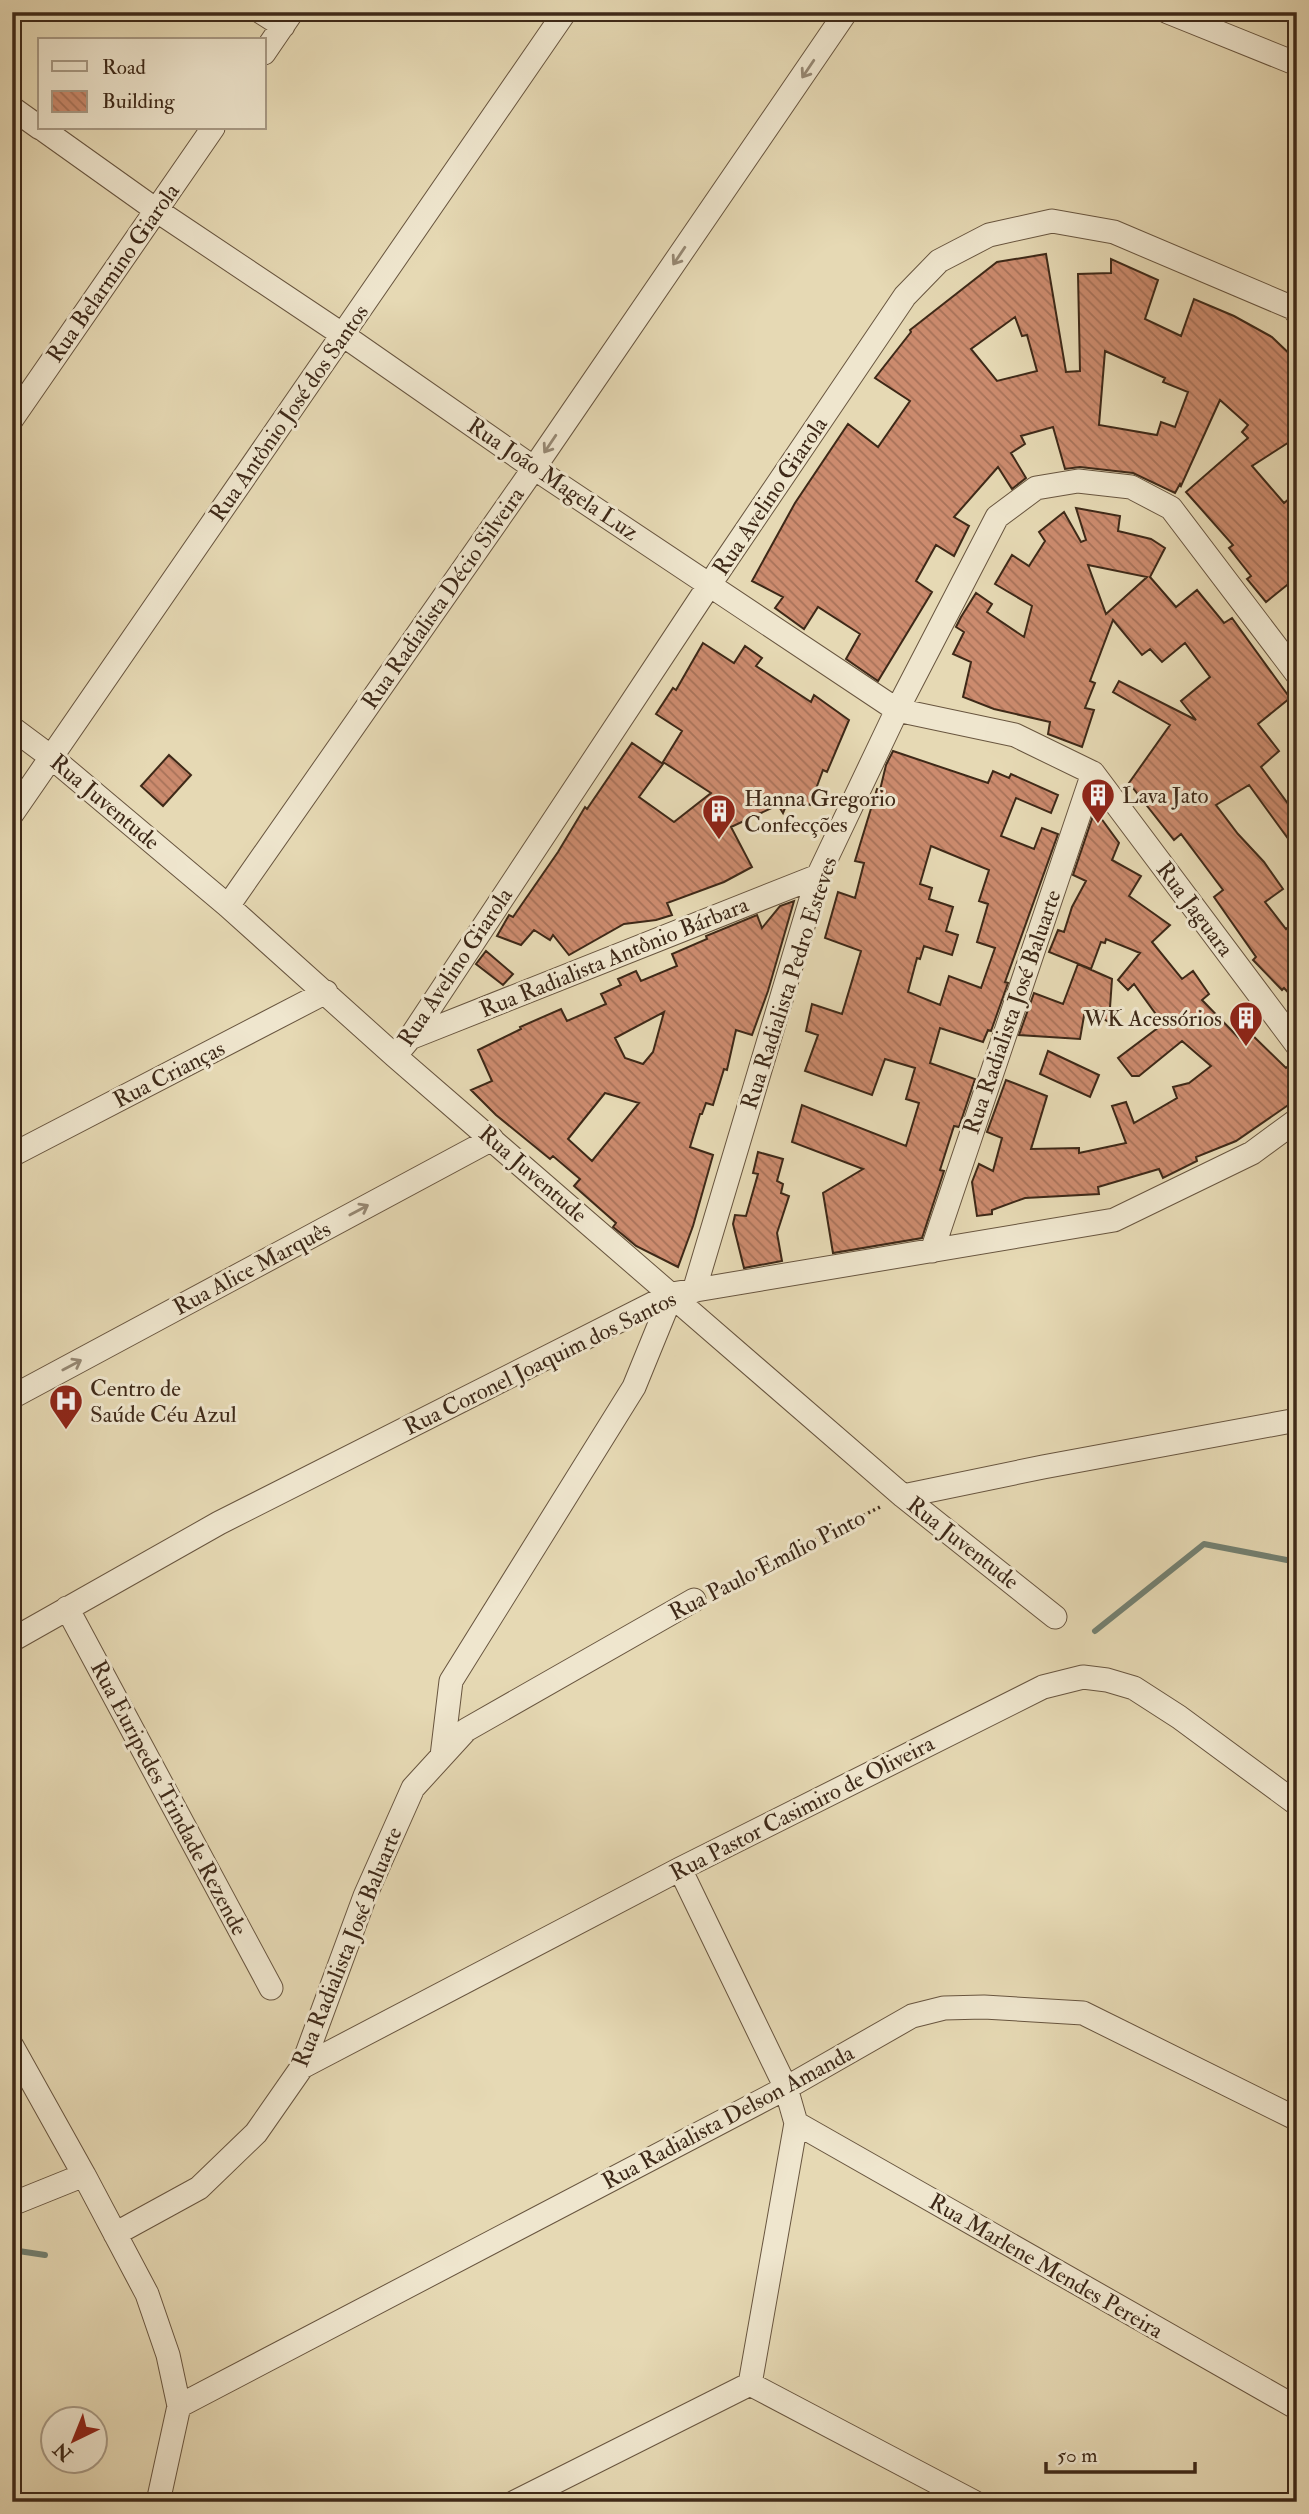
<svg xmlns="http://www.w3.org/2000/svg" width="1309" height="2514" viewBox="0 0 1309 2514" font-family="'IM FELL Double Pica',serif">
  <defs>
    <pattern id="building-back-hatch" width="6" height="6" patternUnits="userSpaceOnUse" patternTransform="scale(1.75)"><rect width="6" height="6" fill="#cc8b6e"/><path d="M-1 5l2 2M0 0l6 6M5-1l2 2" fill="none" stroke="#a77259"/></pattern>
  </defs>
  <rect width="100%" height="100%" fill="#e6d9b4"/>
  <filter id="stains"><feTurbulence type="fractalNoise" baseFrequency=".00286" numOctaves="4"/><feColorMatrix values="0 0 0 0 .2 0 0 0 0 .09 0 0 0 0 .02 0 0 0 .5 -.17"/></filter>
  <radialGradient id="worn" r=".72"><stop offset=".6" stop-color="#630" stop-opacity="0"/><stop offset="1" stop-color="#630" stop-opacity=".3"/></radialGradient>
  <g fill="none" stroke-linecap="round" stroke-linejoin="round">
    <path stroke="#738071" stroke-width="6" d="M1095,1631L1204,1544L1297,1562
      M12,2250L45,2255"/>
  </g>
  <path fill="url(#building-back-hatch)" stroke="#3e2918" stroke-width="2" fill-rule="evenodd" d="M1046,254L1066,372L1080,371L1078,274L1111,273V259L1158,280L1145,319L1181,336L1194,299L1234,316L1272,337L1297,361V437L1252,466L1284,503L1289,499L1297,509V577L1266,602L1247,579L1251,576L1229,548L1233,545L1186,492L1248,438L1242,432L1248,425L1220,400L1181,486L1180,484L1175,493L1133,473L1080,467L1065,469L1053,427L1021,436L1025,444L1011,453L1026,478L1012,489L998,467L954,517L969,526L954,556L936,545L916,581L932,592L878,681L846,659L860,634L818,607L804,629L775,608L783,597L752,581L795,503L848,424L878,447L910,401L875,378L911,332L910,330L997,262ZM1015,317L1022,336L1027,335L1037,371L997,381L971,349ZM1105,351L1165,378L1163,382L1188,392L1175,427L1161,422L1157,435L1099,425Z
    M1076,508L1120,516L1118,531L1151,539L1165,548L1150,577L1176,607L1197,590L1224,623L1232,618L1290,698L1258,724L1279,751L1261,767L1297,816V851L1249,785L1216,805L1238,834L1264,862L1283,889L1265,902L1286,929L1297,920V1002L1284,988L1282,990L1253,960L1256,957L1214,897L1223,890L1181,834L1174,840L1129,783L1170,725L1113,692L1119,681L1196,720L1181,701L1210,677L1185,643L1162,662L1150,649L1142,655L1113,620L1090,681L1095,683L1085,708L1094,710L1082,747L1048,734L1050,722L994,709L963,697L971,662L953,654L964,632L956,627L961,617L976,593L992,604L987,612L1024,637L1032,606L995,584L1012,555L1029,566L1045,541L1039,532L1064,512L1081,542L1086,540ZM1088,565L1147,577L1106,614Z
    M703,643L734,663L745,646L762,658L756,666L811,702L814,695L849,720L827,772L823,770L810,805L790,796L783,813L778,805L731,827L752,867L724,882L667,903L672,915L656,920L624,924L569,955L553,935L550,940L534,930L521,945L497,936L509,915L513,917L558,852L585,807L587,809L632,743L663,764L639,797L674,822L711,793L663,762L682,731L656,714L673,688L676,690Z
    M893,751L988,783L993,771L1009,778L1011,774L1058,795L1051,813L1016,798L1001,836L1034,849L1042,828L1058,834L1005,982L1008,983L991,1031L988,1030L983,1042L940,1028L930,1063L975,1079L959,1127L954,1126L940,1170L944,1171L922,1238L833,1253L823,1193L863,1169L792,1142L802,1105L906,1146L919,1103L906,1099L915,1068L885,1059L872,1095L805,1071L818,1035L806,1031L812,1004L842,1014L861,951L825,938L838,892L855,898L864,863L855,861L877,789L880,790L886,765ZM931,846L989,870L979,901L988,904L977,942L995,948L981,988L949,976L940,1005L908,992L917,958L920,959L924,946L952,955L958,935L946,931L953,907L929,899L932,888L920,884Z
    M169,755L191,775L163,806L141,786Z
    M1095,810L1119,843L1112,860L1141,876L1129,896L1170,925L1152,942L1182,979L1193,971L1209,994L1202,1000L1239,1038L1247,1030L1286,1068L1297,1059V1099L1236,1141L1196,1157L1197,1161L1163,1178L1159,1169L1098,1187L1099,1194L1025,1198L992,1210V1214L977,1216L972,1182L979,1164L993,1171L1002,1138L987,1132L1006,1080L1047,1096L1031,1149L1079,1148V1153L1126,1143L1112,1106L1126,1102L1134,1123L1177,1098L1173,1087L1189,1083L1211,1066L1182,1041L1139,1076H1132L1118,1058L1163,1024L1134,984L1128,990L1118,980L1140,953L1106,939L1105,943L1101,942L1091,969L1049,952L1058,930L1064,932L1072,907L1086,881L1073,875Z
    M794,901L768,991L752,1035L736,1030L727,1070L724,1069L713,1105L706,1103L702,1114H700L690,1147L713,1155L693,1226L678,1267L636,1246L623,1235L613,1227L616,1223L574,1186L580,1179L553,1156L550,1159L496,1115L471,1090L492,1081L478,1050L521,1029L520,1027L561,1009L567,1021L606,1004L601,994L621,985L618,979L636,971L641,981L677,966L672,954L707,939L706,936L757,915L762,928L780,906ZM664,1012L653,1052L643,1064L625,1058L615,1038ZM605,1093L639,1103L592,1161L568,1139Z
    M486,951L513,974L503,985L476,964Z
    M1078,964L1112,979L1109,1022L1085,1010L1080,1039L1019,1035L1034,993L1063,1004Z
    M1048,1051L1099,1075L1090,1097L1040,1074Z
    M758,1152L783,1159L777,1181L783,1184L781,1193L789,1196L777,1233L782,1261L744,1268L733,1224L735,1215L746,1216L758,1174L753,1173Z"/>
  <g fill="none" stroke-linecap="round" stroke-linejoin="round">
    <g stroke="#68553f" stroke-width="25">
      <path id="minor" d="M261,12L283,26
        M1168,12L1297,64
        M264,53L292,12
        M12,108L40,128
        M41,128L156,210L343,335L534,468L897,710L1015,735L1093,773L1297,1045
        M12,419L213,128
        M12,728L51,757L228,906L395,1056L903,1496L1055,1617
        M12,814L565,12
        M228,906L534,468L846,12
        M410,1038L818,876
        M395,1056L410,1038L710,584L905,296L939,261L989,235L1052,221L1114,232L1293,308L1297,313
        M12,1155L326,992
        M932,1251L1093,773
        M694,1291L818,876L897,710L997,517L1036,488L1078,481L1131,487L1171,508L1297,674
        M12,1397L492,1139
        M903,1496L1043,1467L1297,1420
        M67,1608L271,1988
        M12,1640L219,1523L672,1294L1114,1220L1252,1153L1297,1120
        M442,1756L451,1681L634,1387L672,1294
        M680,1869L786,2088L796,2123L750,2384
        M12,2046L84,2175L147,2294L168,2355L179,2406L158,2502
        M302,2067L680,1869L1043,1687L1083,1677L1107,1680L1134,1688L1179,1717L1297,1804
        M796,2123L1297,2408
        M12,2204L84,2175
        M115,2234L199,2188L256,2133L302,2067L365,1896L413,1788L466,1730L694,1600
        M750,2384L974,2502
        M179,2406L786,2088L912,2016L944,2008L984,2007L1083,2013L1297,2119
        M515,2502L750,2384"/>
    </g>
    <path stroke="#3e2918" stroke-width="3.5" stroke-dasharray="2 3.5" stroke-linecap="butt" d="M711,1592L882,1506"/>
    <use href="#minor" stroke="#efe6ce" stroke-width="23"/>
  </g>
  <defs><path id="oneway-shaft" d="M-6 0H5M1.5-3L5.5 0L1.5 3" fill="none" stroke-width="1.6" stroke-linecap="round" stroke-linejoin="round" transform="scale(1.75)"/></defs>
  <g stroke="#968873">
    <use href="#oneway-shaft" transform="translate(808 69) rotate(124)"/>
    <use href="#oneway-shaft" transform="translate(679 256) rotate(124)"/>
    <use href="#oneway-shaft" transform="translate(550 444) rotate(124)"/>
    <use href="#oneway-shaft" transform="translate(359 1210) rotate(-28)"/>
    <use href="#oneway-shaft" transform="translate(72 1365) rotate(-28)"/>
  </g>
  <defs>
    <g id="building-pin" transform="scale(1.75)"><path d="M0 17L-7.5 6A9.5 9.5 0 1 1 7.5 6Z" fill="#8f2418" stroke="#efe6ce"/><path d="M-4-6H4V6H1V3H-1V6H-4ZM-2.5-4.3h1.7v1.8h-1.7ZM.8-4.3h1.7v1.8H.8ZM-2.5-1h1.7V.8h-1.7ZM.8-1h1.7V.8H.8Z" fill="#fff"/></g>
    <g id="hospital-pin" transform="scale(1.75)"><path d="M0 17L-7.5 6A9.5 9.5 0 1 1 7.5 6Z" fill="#8f2418" stroke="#efe6ce"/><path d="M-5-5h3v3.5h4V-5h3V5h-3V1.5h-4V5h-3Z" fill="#fff"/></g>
  </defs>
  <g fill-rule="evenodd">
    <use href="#building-pin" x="1098" y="795"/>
    <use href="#building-pin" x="719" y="811"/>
    <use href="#building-pin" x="1246" y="1018"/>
    <use href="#hospital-pin" x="66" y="1401"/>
  </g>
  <g text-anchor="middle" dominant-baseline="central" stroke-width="6" stroke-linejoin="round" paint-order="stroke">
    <g font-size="23" fill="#3e2918" stroke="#efe6ce">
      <text transform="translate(113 273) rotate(-55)">Rua Belarmino Giarola</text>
      <text transform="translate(289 413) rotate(-55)">Rua Antônio José dos Santos</text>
      <text transform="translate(553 479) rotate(34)">Rua João Magela Luz</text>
      <text transform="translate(770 496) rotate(-56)">Rua Avelino Giarola</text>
      <text transform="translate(443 598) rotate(-55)">Rua Radialista Décio Silveira</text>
      <text transform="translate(105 802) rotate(40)">Rua Juventude</text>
      <text transform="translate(1195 909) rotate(53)">Rua Jaguara</text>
      <text transform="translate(614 957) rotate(-22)">Rua Radialista Antônio Bárbara</text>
      <text transform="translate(455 967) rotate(-56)">Rua Avelino Giarola</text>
      <text transform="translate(789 983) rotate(-72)">Rua Radialista Pedro Esteves</text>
      <text transform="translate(1012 1012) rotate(-71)">Rua Radialista José Baluarte</text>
      <text transform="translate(169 1074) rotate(-27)">Rua Crianças</text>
      <text transform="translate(533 1174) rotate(41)">Rua Juventude</text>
      <text transform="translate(252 1268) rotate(-28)">Rua Alice Marquês</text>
      <text transform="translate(540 1363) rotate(-26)">Rua Coronel Joaquim dos Santos</text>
      <text transform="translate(963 1543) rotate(38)">Rua Juventude</text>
      <text transform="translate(767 1565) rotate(-27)">Rua Paulo Emílio Pinto</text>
      <text transform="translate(169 1798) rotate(62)">Rua Euripedes Trindade Rezende</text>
      <text transform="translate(802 1808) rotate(-27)">Rua Pastor Casimiro de Oliveira</text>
      <text transform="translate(347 1947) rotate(-68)">Rua Radialista José Baluarte</text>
      <text transform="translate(728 2117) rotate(-28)">Rua Radialista Delson Amanda</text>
      <text transform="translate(1046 2266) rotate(30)">Rua Marlene Mendes Pereira</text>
    </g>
    <g font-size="23" fill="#3e2918" stroke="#efe6ce" text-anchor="start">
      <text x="1122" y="795">Lava Jato</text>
      <text x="744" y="798">Hanna Gregorio<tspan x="744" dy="26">Confecções</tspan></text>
      <text x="1222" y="1018" text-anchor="end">WK Acessórios</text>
      <text x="90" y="1388">Centro de<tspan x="90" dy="26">Saúde Céu Azul</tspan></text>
    </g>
  </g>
  <rect width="1309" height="2514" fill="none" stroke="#e6d9b4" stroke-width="42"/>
  <rect x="14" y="14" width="1281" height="2486" fill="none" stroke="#3e2918" stroke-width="3.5"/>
  <rect x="21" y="21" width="1267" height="2472" fill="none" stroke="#3e2918" stroke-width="2"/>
  <rect x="38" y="38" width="228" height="91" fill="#efe6ce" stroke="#a89a85" stroke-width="2"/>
  <rect x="52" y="61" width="35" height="10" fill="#efe6ce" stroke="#a89a85" stroke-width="2"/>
  <text x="102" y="74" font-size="21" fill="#3e2918">Road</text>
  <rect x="52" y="91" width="35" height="21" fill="url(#building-back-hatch)" stroke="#a89a85" stroke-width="2"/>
  <text x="102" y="108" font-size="21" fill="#3e2918">Building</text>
  <g transform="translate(74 2440) rotate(223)"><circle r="33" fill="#efe6ce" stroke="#a89a85" stroke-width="2"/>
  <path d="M0-5L12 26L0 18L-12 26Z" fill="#8f2418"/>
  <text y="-10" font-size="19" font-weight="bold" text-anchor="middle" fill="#3e2918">N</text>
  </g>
  <path d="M1046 2462v10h149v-10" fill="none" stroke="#3e2918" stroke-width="3.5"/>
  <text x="1057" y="2462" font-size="21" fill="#3e2918" stroke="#efe6ce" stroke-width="5" paint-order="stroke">50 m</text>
  <rect width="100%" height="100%" filter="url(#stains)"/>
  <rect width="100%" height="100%" fill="url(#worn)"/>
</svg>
